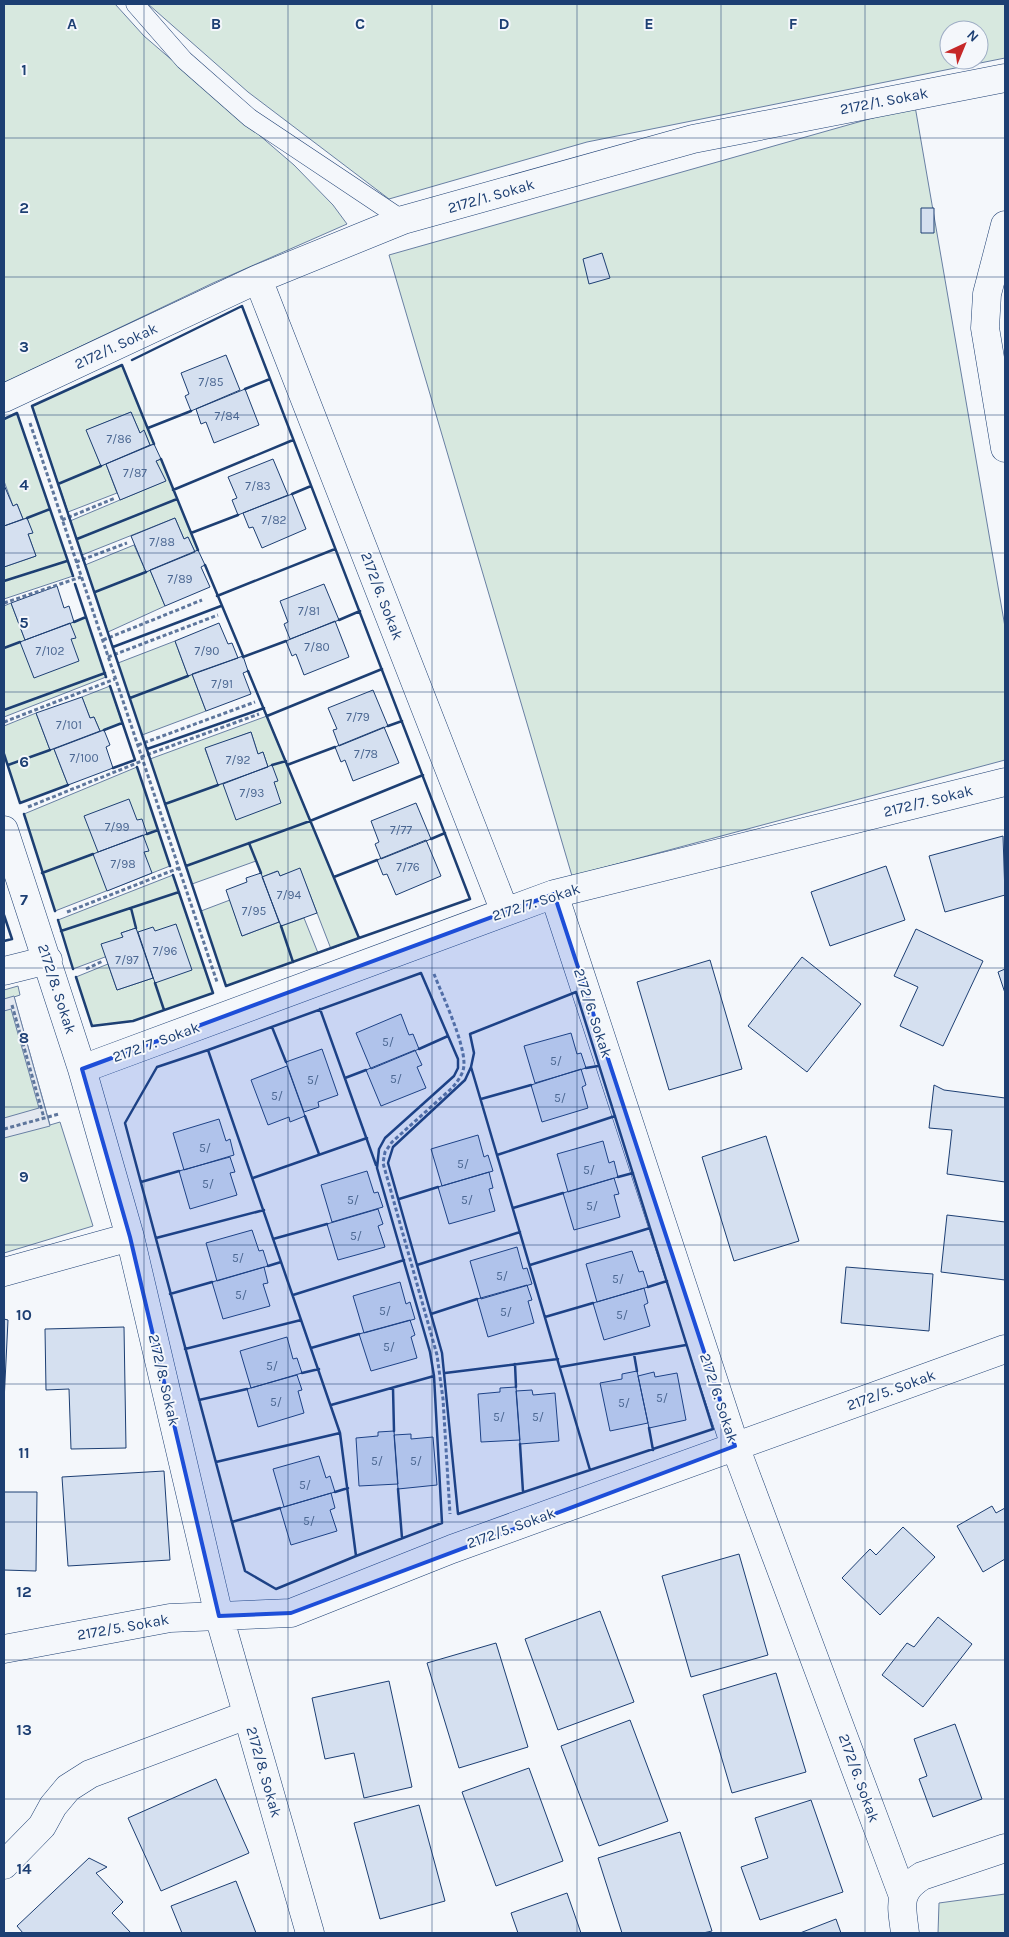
<svg xmlns="http://www.w3.org/2000/svg" width="1009" height="1937" viewBox="0 0 1009 1937" font-family="Karla,sans-serif">
  <rect width="100%" height="100%" fill="#f4f7fb"/>
  <path fill="#d7e8df" stroke="#687fa3" fill-rule="evenodd" d="M4,4H115L144,36L294,165L333,205L347,224L213,283L4,383Z
    M148,4H1005V58L587,142L389,199L248,92ZM949,30H979V60H949Z
    M915,106L1005,627V760L572,876L389,255Z
    M122,365L154,444L150,445L144,431L140,433L131,412L87,430L101,466L106,464L117,493L68,512L32,406Z
    M17,413L73,576L4,599V567L36,556L28,534L32,533L27,518L23,519L17,504L13,506L4,481V419Z
    M161,459L198,550L195,552L188,537L184,539L175,518L82,555L70,521L165,481L156,461Z
    M134,545L146,572L150,570L165,606L108,632L85,565Z
    M11,603L25,640L86,617L106,677L4,717V606Z
    M175,641L188,676L192,674L206,711L142,735L118,663Z
    M110,686L122,723L100,731L94,717L90,718L82,697Z
    M36,713L50,750L54,749L68,785L20,803L4,754V726Z
    M267,716L359,938L331,949L300,869L280,876L277,871L262,877L256,861L192,884L150,759ZM251,732L258,754L263,752L268,767L219,785L205,749Z
    M137,767L170,866L55,911L24,814Z
    M173,875L213,993L133,1021L92,1026L76,977L108,964L117,990L153,978L136,928L121,933L123,937L105,957L73,969L58,920Z
    M230,900L242,936L279,922L281,926L304,918L318,953L226,986L201,911Z
    M18,986L20,995L14,997L50,1125L60,1122L93,1226L4,1253V990Z
    M1005,1894V1933H938L939,1903Z"/>
  <path fill="#e3e8f0" stroke="#687fa3" d="M14,996L50,1126L4,1138V1118L39,1108L11,1009L4,1011V999Z"/>
  <path fill="#d5e0f0" stroke="#1d3f73" d="M921,208H934V233H921Z
    M602,253L610,278L589,284L583,259Z
    M226,355L240,390L191,411L185,396L189,394L181,373Z
    M245,389L259,425L214,443L206,422L201,424L196,409Z
    M131,412L140,433L144,430L150,445L101,466L86,430Z
    M154,444L161,459L156,461L166,481L120,500L106,464Z
    M273,459L288,495L238,515L232,500L237,498L228,477Z
    M4,485L13,506L17,504L23,519L4,526Z
    M292,494L306,529L262,548L253,527L249,528L243,513Z
    M27,518L33,533L28,534L36,556L4,567V526Z
    M175,518L184,539L188,537L195,552L146,572L131,536Z
    M198,550L205,565L201,567L210,587L165,606L150,570Z
    M324,584L339,620L290,639L284,624L288,622L280,601Z
    M57,586L64,608L69,606L74,622L25,640L11,603Z
    M335,621L349,657L304,675L296,654L292,656L286,641Z
    M70,623L76,638L71,639L79,661L34,678L20,642Z
    M219,623L228,644L232,643L238,658L188,676L175,641Z
    M243,656L248,671L243,673L251,694L206,711L192,674Z
    M373,690L388,726L339,746L333,730L337,729L328,708Z
    M82,697L90,718L94,717L100,731L50,750L36,713Z
    M384,727L399,763L353,781L345,760L341,762L335,747Z
    M104,730L110,745L106,747L113,768L68,785L54,749Z
    M251,732L258,754L263,752L268,767L218,785L205,748Z
    M272,765L278,781L274,782L281,803L236,820L223,784Z
    M129,799L137,820L142,819L147,834L98,852L84,816Z
    M416,803L431,839L381,859L375,844L379,842L371,821Z
    M143,835L149,851L144,852L152,873L107,891L93,854Z
    M1003,836L1005,895L945,912L929,856Z
    M426,840L441,876L396,895L387,874L383,875L377,860Z
    M886,866L905,920L830,946L811,892Z
    M300,868L317,913L281,926L262,877L278,871L280,876Z
    M261,873L279,922L242,936L226,890L247,882L246,878Z
    M176,924L192,970L155,983L138,932L153,927L155,931Z
    M136,928L153,978L117,990L101,944L123,937L121,933Z
    M916,929L983,961L943,1046L900,1026L918,987L894,976Z
    M802,957L861,1004L807,1072L748,1026Z
    M710,960L742,1069L669,1090L637,982Z
    M1005,969V993L998,972Z
    M401,1014L409,1035L413,1034L419,1049L371,1069L356,1033Z
    M571,1033L577,1054L581,1053L586,1068L535,1083L524,1046Z
    M322,1049L338,1095L318,1102L319,1107L304,1112L286,1062Z
    M415,1050L422,1065L417,1067L426,1088L381,1106L366,1070Z
    M287,1066L305,1116L290,1122L289,1117L268,1125L251,1080Z
    M581,1069L586,1085L582,1087L588,1108L542,1122L531,1085Z
    M934,1085L944,1090L1005,1098V1182L947,1174L952,1130L929,1128Z
    M219,1119L226,1141L230,1139L234,1155L184,1170L173,1133Z
    M478,1135L484,1157L488,1155L493,1171L442,1186L431,1149Z
    M766,1136L799,1241L734,1261L702,1157Z
    M603,1141L609,1163L614,1161L618,1177L568,1192L557,1154Z
    M230,1157L235,1172L230,1173L237,1195L190,1209L179,1171Z
    M367,1171L374,1193L378,1192L383,1207L332,1222L321,1185Z
    M489,1172L493,1188L489,1189L495,1211L449,1224L438,1187Z
    M614,1178L619,1194L614,1195L620,1217L574,1230L563,1193Z
    M378,1209L383,1224L378,1226L385,1247L338,1260L327,1224Z
    M947,1215L1005,1222V1280L941,1272Z
    M252,1230L259,1251L263,1250L268,1266L217,1281L206,1243Z
    M517,1247L523,1269L527,1268L532,1284L481,1299L470,1261Z
    M632,1251L639,1272L643,1271L648,1287L597,1302L586,1264Z
    M264,1267L268,1283L263,1284L270,1306L223,1319L212,1282Z
    M846,1267L933,1274L929,1331L841,1323Z
    M400,1282L406,1304L410,1302L415,1319L364,1333L353,1296Z
    M527,1285L532,1300L528,1301L534,1323L488,1337L477,1299Z
    M644,1288L648,1303L644,1305L650,1326L604,1340L593,1303Z
    M4,1319L8,1320L4,1402Z
    M410,1320L415,1335L411,1337L417,1358L371,1371L359,1334Z
    M124,1327L126,1448L71,1449L69,1389L46,1390L45,1329Z
    M287,1337L293,1359L297,1358L302,1373L251,1388L240,1351Z
    M637,1371L648,1423L610,1431L600,1383L622,1379V1374Z
    M654,1372L655,1377L677,1373L686,1420L649,1428L638,1376Z
    M297,1375L302,1390L298,1391L304,1413L258,1427L247,1389Z
    M516,1387L520,1440L481,1442L478,1394L500,1392V1388Z
    M532,1390L533,1395L555,1393L559,1441L520,1444L516,1391Z
    M394,1431L398,1484L359,1486L356,1438L378,1436V1432Z
    M411,1434V1439L433,1437L437,1485L398,1489L394,1435Z
    M319,1456L326,1478L330,1476L335,1492L284,1507L273,1469Z
    M164,1471L170,1560L68,1566L62,1477Z
    M4,1492H37L36,1571L4,1570Z
    M331,1493L335,1508L330,1510L337,1531L291,1545L280,1508Z
    M992,1506L996,1513L1005,1508V1559L983,1572L957,1526Z
    M903,1527L935,1557L880,1615L842,1578L870,1549L876,1555Z
    M739,1554L768,1655L691,1677L662,1576Z
    M600,1611L634,1702L558,1730L525,1639Z
    M938,1617L972,1644L923,1707L882,1675L907,1643L914,1647Z
    M496,1643L528,1747L459,1768L427,1663Z
    M776,1673L806,1772L732,1793L703,1695Z
    M389,1681L412,1787L364,1798L354,1753L325,1759L312,1698Z
    M630,1720L668,1821L599,1846L561,1746Z
    M955,1724L982,1799L933,1817L919,1779L927,1776L914,1739Z
    M529,1768L563,1861L496,1886L462,1792Z
    M216,1779L249,1853L161,1891L128,1818Z
    M811,1800L843,1892L760,1920L741,1867L768,1858L755,1818Z
    M419,1805L445,1901L380,1919L354,1823Z
    M680,1832L712,1931L703,1933H622L598,1858Z
    M89,1858L107,1867L96,1873L123,1902L112,1913L131,1933H23L17,1926Z
    M236,1881L256,1933H182L171,1906Z
    M567,1893L581,1933H518L511,1913Z
    M836,1919L841,1933H800Z"/>
  <g fill="none" stroke-linecap="round" stroke-linejoin="round">
    <g stroke="#1d3f73" stroke-width="19">
      <path id="service" d="M135,4L184,60L250,118L403,220"/>
    </g>
    <g stroke="#1d3f73" stroke-width="29">
      <path id="minor" d="M1005,225L987,294L985,328L1005,448
        M258,279L505,912
        M4,398L258,279L403,220L693,139L1005,78
        M4,830L82,1069L130,1237L219,1616L310,1933
        M554,894L735,1446L903,1896
        M4,971L48,960
        M82,1069L554,894L1005,782
        M4,1272L130,1237
        M4,1649L170,1618L291,1613L452,1549L1005,1349
        M4,1865L42,1826L53,1806L68,1788L90,1774L247,1715
        M905,1933C902,1907 896,1892 922,1876L1005,1848"/>
    </g>
    <path stroke="#5e769c" stroke-width="3" stroke-dasharray="4 2.5" stroke-linecap="butt" d="M30,423L217,982
      M62,520L115,498
      M76,562L127,543
      M4,603L81,577
      M103,640L202,600
      M108,657L218,615
      M4,722L115,679
      M138,745L255,702
      M141,757L259,714
      M28,807L142,761
      M67,912L179,868
      M86,969L103,961
      M434,974C443,997 464,1041 464,1064C464,1073 458,1081 452,1088L392,1142L385,1152L383,1163L437,1355L443,1399L450,1514
      M12,1005L44,1118
      M4,1129L59,1114"/>
    <use href="#service" stroke="#f4f7fb" stroke-width="18"/>
    <use href="#minor" stroke="#f4f7fb" stroke-width="28"/>
    <path stroke="#1d3f73" stroke-width="2.5" d="M132,360L242,306L470,899L359,938
      M245,389L270,379
      M4,419L17,413L73,576
      M148,428L191,411
      M154,444L122,365L32,406L226,986L359,938L248,671
      M161,459L198,550
      M58,484L101,466
      M173,490L293,440
      M292,494L311,486
      M27,518L50,509
      M191,533L238,515
      M77,539L177,499
      M205,565L243,656
      M4,581L67,561
      M75,584L106,677
      M95,592L146,572
      M217,596L335,549
      M339,620L360,611
      M74,622L86,617
      M113,647L221,606
      M4,648L20,642
      M243,657L286,641
      M110,686L135,760L113,768
      M130,698L188,676
      M4,710L105,673
      M267,716L382,669
      M388,726L402,721
      M104,730L122,723
      M147,749L264,708
      M4,754L20,803L68,785
      M8,765L50,750
      M272,765L286,761
      M287,765L335,747
      M137,767L170,866
      M165,804L218,785
      M24,814L55,911
      M147,834L158,830
      M431,839L445,833
      M249,843L261,873
      M186,866L310,821L423,775
      M42,873L93,854
      M334,877L377,860
      M131,908L136,928
      M4,915L12,939L4,941
      M58,920L73,969
      M281,926L293,962
      M61,931L179,892
      M76,977L92,1026L133,1021L213,993L173,875
      M155,983L164,1010
      M576,992L713,1429L590,1470L471,1067L474,1053L470,1034Z
      M320,1009L376,1165
      M272,1027L286,1062
      M419,1049L448,1036
      M208,1050L340,1433L356,1556L276,1589L245,1571L125,1123L157,1067Z
      M208,1050L421,973L458,1059V1068L454,1076L385,1138L379,1149L377,1168L430,1352L434,1376L442,1523L356,1556
      M471,1067L465,1080L393,1147L388,1163L442,1353L458,1514L590,1470
      M586,1068L598,1066
      M345,1078L366,1070
      M481,1099L531,1085
      M305,1116L319,1154
      M497,1155L615,1116
      M618,1177L633,1173
      M253,1178L367,1138
      M141,1182L179,1171
      M399,1199L438,1187
      M513,1208L563,1193
      M156,1238L264,1210
      M273,1239L327,1224
      M417,1265L520,1232
      M530,1265L650,1228
      M268,1266L281,1262
      M648,1287L667,1281
      M170,1294L212,1282
      M293,1295L404,1260
      M431,1314L477,1299
      M545,1317L593,1303
      M311,1348L359,1334
      M185,1349L301,1320
      M634,1354L637,1371
      M515,1364L516,1387
      M560,1367L686,1345
      M302,1373L319,1369
      M445,1373L558,1359
      M393,1388L394,1431
      M199,1400L247,1389
      M331,1405L434,1376
      M649,1428L653,1450
      M520,1444L523,1492
      M216,1462L340,1433
      M398,1489L402,1538
      M335,1492L348,1488
      M232,1522L280,1508"/>
  </g>
  <path fill="#1d4ed8" fill-opacity="0.2" stroke="#1d4ed8" stroke-width="4" stroke-linejoin="round" d="M554,894L735,1446L291,1613L219,1616L130,1237L82,1069Z"/>
  <path fill="none" stroke="#1d3f73" stroke-width="1" stroke-opacity="0.55" d="M144,4V1933M288,4V1933M432,4V1933M577,4V1933M721,4V1933M865,4V1933M4,138H1005M4,277H1005M4,415H1005M4,553H1005M4,692H1005M4,830H1005M4,968H1005M4,1107H1005M4,1245H1005M4,1384H1005M4,1522H1005M4,1660H1005M4,1799H1005"/>
  <g text-anchor="middle" dominant-baseline="central" stroke-width="4" stroke-linejoin="round" paint-order="stroke">
    <g font-size="12" fill="#4b6792">
      <text x="211" y="382">7/85</text>
      <text x="227" y="416">7/84</text>
      <text x="119" y="439">7/86</text>
      <text x="135" y="473">7/87</text>
      <text x="258" y="486">7/83</text>
      <text x="274" y="520">7/82</text>
      <text x="162" y="542">7/88</text>
      <text x="180" y="579">7/89</text>
      <text x="309" y="611">7/81</text>
      <text x="317" y="647">7/80</text>
      <text x="50" y="651">7/102</text>
      <text x="207" y="651">7/90</text>
      <text x="222" y="684">7/91</text>
      <text x="358" y="717">7/79</text>
      <text x="69" y="725">7/101</text>
      <text x="366" y="754">7/78</text>
      <text x="84" y="758">7/100</text>
      <text x="238" y="760">7/92</text>
      <text x="252" y="793">7/93</text>
      <text x="117" y="827">7/99</text>
      <text x="401" y="830">7/77</text>
      <text x="123" y="864">7/98</text>
      <text x="408" y="867">7/76</text>
      <text x="289" y="895">7/94</text>
      <text x="254" y="911">7/95</text>
      <text x="165" y="951">7/96</text>
      <text x="127" y="960">7/97</text>
      <text x="388" y="1042">5/</text>
      <text x="556" y="1061">5/</text>
      <text x="396" y="1079">5/</text>
      <text x="313" y="1080">5/</text>
      <text x="277" y="1096">5/</text>
      <text x="560" y="1098">5/</text>
      <text x="205" y="1148">5/</text>
      <text x="463" y="1164">5/</text>
      <text x="589" y="1170">5/</text>
      <text x="208" y="1184">5/</text>
      <text x="353" y="1200">5/</text>
      <text x="467" y="1200">5/</text>
      <text x="592" y="1206">5/</text>
      <text x="356" y="1236">5/</text>
      <text x="238" y="1258">5/</text>
      <text x="502" y="1276">5/</text>
      <text x="618" y="1279">5/</text>
      <text x="241" y="1295">5/</text>
      <text x="385" y="1311">5/</text>
      <text x="506" y="1312">5/</text>
      <text x="622" y="1315">5/</text>
      <text x="389" y="1347">5/</text>
      <text x="272" y="1366">5/</text>
      <text x="662" y="1398">5/</text>
      <text x="276" y="1402">5/</text>
      <text x="624" y="1403">5/</text>
      <text x="499" y="1417">5/</text>
      <text x="538" y="1417">5/</text>
      <text x="377" y="1461">5/</text>
      <text x="416" y="1461">5/</text>
      <text x="305" y="1485">5/</text>
      <text x="309" y="1521">5/</text>
    </g>
    <g font-size="15" fill="#1d3f73" stroke="#f4f7fb">
      <text transform="translate(884 101) rotate(-11)">2172/1. Sokak</text>
      <text transform="translate(491 196) rotate(-16)">2172/1. Sokak</text>
      <text transform="translate(116 346) rotate(-25)">2172/1. Sokak</text>
      <text transform="translate(382 596) rotate(69)">2172/6. Sokak</text>
      <text transform="translate(928 801) rotate(-14)">2172/7. Sokak</text>
      <text transform="translate(536 902) rotate(-18)">2172/7. Sokak</text>
      <text transform="translate(57 989) rotate(72)">2172/8. Sokak</text>
      <text transform="translate(593 1013) rotate(72)">2172/6. Sokak</text>
      <text transform="translate(156 1042) rotate(-20)">2172/7. Sokak</text>
      <text transform="translate(164 1380) rotate(77)">2172/8. Sokak</text>
      <text transform="translate(891 1390) rotate(-20)">2172/5. Sokak</text>
      <text transform="translate(719 1398) rotate(72)">2172/6. Sokak</text>
      <text transform="translate(511 1528) rotate(-20)">2172/5. Sokak</text>
      <text transform="translate(123 1627) rotate(-10)">2172/5. Sokak</text>
      <text transform="translate(264 1772) rotate(74)">2172/8. Sokak</text>
      <text transform="translate(859 1778) rotate(70)">2172/6. Sokak</text>
    </g>
  </g>
  <g font-size="16" text-anchor="middle" font-weight="bold" fill="#1d3f73" stroke="#f4f7fb" stroke-width="4" stroke-linejoin="round" paint-order="stroke">
    <text x="72" y="29">A</text>
    <text x="216" y="29">B</text>
    <text x="360" y="29">C</text>
    <text x="504" y="29">D</text>
    <text x="649" y="29">E</text>
    <text x="793" y="29">F</text>
    <text x="24" y="75">1</text>
    <text x="24" y="213">2</text>
    <text x="24" y="352">3</text>
    <text x="24" y="490">4</text>
    <text x="24" y="628">5</text>
    <text x="24" y="767">6</text>
    <text x="24" y="905">7</text>
    <text x="24" y="1043">8</text>
    <text x="24" y="1182">9</text>
    <text x="24" y="1320">10</text>
    <text x="24" y="1458">11</text>
    <text x="24" y="1597">12</text>
    <text x="24" y="1735">13</text>
    <text x="24" y="1874">14</text>
  </g>
  <rect width="1009" height="1937" fill="none" stroke="#1d3f73" stroke-width="10"/>
  <g transform="translate(964 45) rotate(44)"><circle r="24" fill="#f4f7fb" stroke="#9eadc5"/>
  <path d="M0-4L9 19L0 12L-9 19Z" fill="#c62828"/>
  <text y="-8" font-size="14" font-weight="bold" text-anchor="middle" fill="#1d3f73">N</text>
  </g>
</svg>
